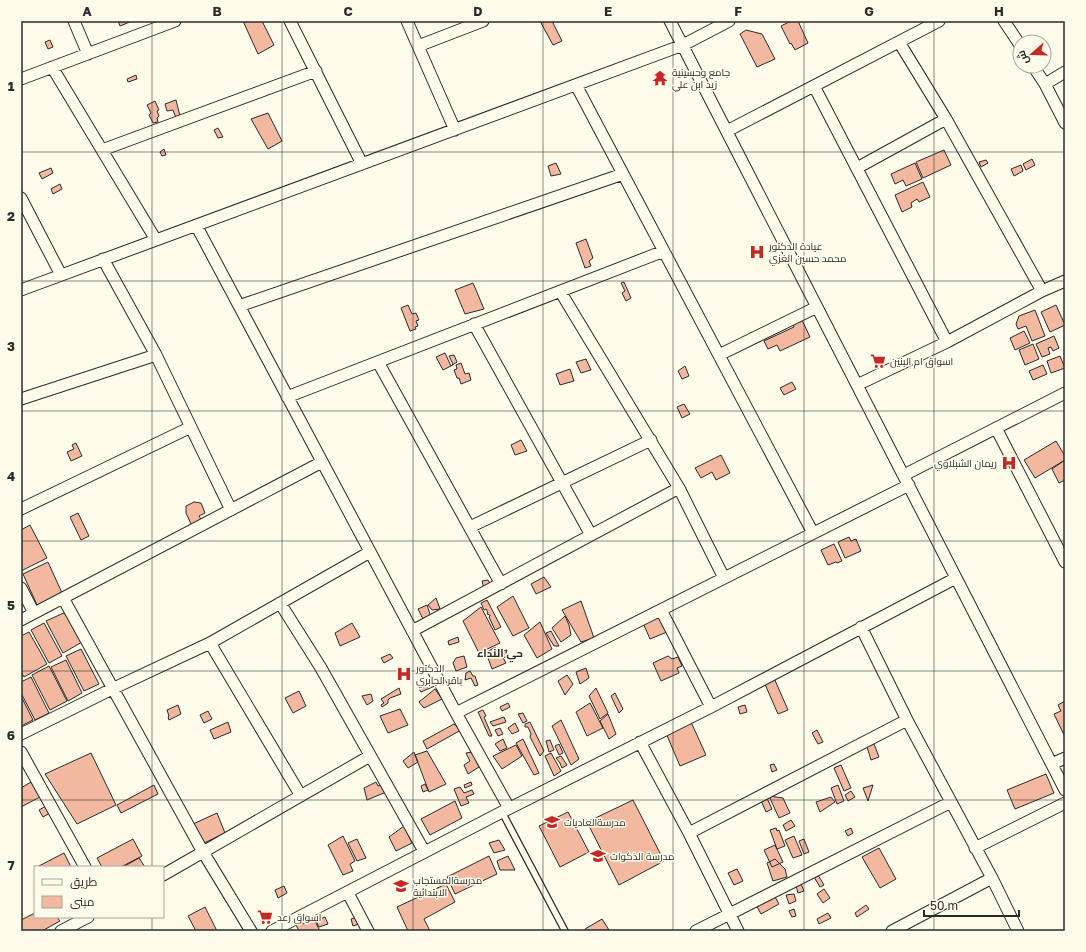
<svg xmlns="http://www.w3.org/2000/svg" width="1086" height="952" viewBox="0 0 1086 952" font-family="'Golos Text',Cairo,sans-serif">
  <rect width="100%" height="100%" fill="#fdfbea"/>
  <path fill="#f2b8a0" stroke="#2b2b2b" d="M118,21H132L120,26Z
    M243,21H262L274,45L258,54Z
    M540,21H552L562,41L553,45Z
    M791,21H798L808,43L795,50L791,43L790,44L781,26Z
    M746,30L762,34L775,59L757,67L740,34Z
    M50,40L53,47L48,49L45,42Z
    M136,75L137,79L128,82L127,79Z
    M176,100L180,116L176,118L173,110L167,111L165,104Z
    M155,101L159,110L157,111L159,116L157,118L158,122L153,123L149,115L151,113L147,105Z
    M268,113L282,141L268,149L251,119Z
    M218,128L223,137L218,138L214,130Z
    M164,149L166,155L162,156L160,152Z
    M944,150L951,165L923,178L916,162Z
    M1032,159L1035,165L1026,170L1023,164Z
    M986,160L988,163L981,167L979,162Z
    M556,163L561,174L551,176L548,166Z
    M915,163L922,179L906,186L903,180L895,184L891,174Z
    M1021,165L1023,171L1014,176L1011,169Z
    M51,168L53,173L42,179L39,173Z
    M923,182L930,197L919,202L917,199L911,203L912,207L902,212L895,195Z
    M60,184L62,189L53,194L51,189Z
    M586,239L593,258L589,261L591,266L585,268L576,243Z
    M624,282L631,298L626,301L622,293L625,291L621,283Z
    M473,283L484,309L465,314L455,290Z
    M408,305L412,314L416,313L419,320L416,321L418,326L415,327L416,329L410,331L401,308Z
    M1056,305L1065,325L1050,332L1041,312Z
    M1035,310L1045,336L1032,341L1026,326L1018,329L1016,324L1019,316Z
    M802,320L810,337L780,351L777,345L768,349L764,341L794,327L793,324Z
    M1024,331L1030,343L1015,350L1010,338Z
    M1054,336L1059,348L1053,351L1051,347L1048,348L1050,354L1042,357L1036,344Z
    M1033,344L1039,359L1025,365L1019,350Z
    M445,353L451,366L443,370L436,357Z
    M454,355L457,362L451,366L453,364L449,356Z
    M1060,356L1065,368L1051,373L1047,361Z
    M586,359L591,370L581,373L576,362Z
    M461,363L465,374L469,373L471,380L461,384L459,378H457L454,370L457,369L456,365Z
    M1043,365L1047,374L1033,380L1029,371Z
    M685,366L689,376L682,379L678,371Z
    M570,369L574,381L560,385L556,374Z
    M792,382L796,389L784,395L780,388Z
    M684,404L690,414L682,418L677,407Z
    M521,440L527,451L515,455L511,445Z
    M1056,441L1065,456V460L1035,478L1024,460Z
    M76,443L82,456L71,461L67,452L74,449L72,445Z
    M721,455L730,473L716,480L712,472L701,478L695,468Z
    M1065,460V480L1059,483L1052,469Z
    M194,502L201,503L205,513L199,516L202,521L192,526L186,513V506Z
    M78,513L89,536L81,540L70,517Z
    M30,525L47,558L21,571V530Z
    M849,537L851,541L856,539L861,551L845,558L838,542Z
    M834,544L842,561L837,563L836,562L828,565L821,550Z
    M48,562L63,595L38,607L23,574Z
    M544,577L551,587L536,594L531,584Z
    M488,580L491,585L484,589L482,581Z
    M513,596L529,628L513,636L497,607Z
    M436,598L440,609L432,610L428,605Z
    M487,600L501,627L495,630L489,617L490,616V615L487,614L488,613L486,609L484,610L481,603Z
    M581,601L594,638L581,642L562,610Z
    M427,605L431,617L424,621L418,609Z
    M481,607L500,643L479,653L463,621Z
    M66,612L82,642L63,653L46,621Z
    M659,615L667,632L650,639L643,623Z
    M565,616L569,625L571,635L561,642L552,628Z
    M540,622L552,649L537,658L524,635Z
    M44,623L62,656L49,663L31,630Z
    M352,623L360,637L340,646L335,633Z
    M551,631L559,646H554L546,633Z
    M29,632L47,664L24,677L21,672V636Z
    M458,637L459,642L449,645L448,641Z
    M495,647L497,649L496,652L507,650L506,653L507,656L503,658L506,663L492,669L488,658L487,652Z
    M81,649L99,684L84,691L66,656Z
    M390,654L393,658L384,663L381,658Z
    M464,656L467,667L456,671L453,663L456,658Z
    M668,656L672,659L678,657L682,666L677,668L679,673L661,681L653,663Z
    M66,660L82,693L68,701L51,667Z
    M49,666L67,701L50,710L32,675Z
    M586,668L589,678L580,684L576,672Z
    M470,671L473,676H475L478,685L475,686L471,678L465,680L466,673Z
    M567,675L573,684L565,695L558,681Z
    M31,677L49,713L35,720L21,693V682Z
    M434,678L437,685L421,692L418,687Z
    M774,678L788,710L778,714L764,682Z
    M399,688L401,694L390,698L388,700V703L382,707L381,705L384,703L381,699Z
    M596,688L608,713L600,719L589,696Z
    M435,689L442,699L424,708L419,702Z
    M299,691L306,706L293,713L285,698Z
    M615,693L623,709L619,713L611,696Z
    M371,694L373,701L367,705L362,696Z
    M21,696L33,720L21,726Z
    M1065,701V734L1064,735L1054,714L1061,711L1058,705Z
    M508,703L510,707L502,711L500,707Z
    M590,703L603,728L587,736L576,712Z
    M178,705L181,714L169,720L168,717L169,716L167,710Z
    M745,705L747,712L740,714L738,707Z
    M400,709L408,725L388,733L380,716Z
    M483,710L486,716L484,717L492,736H489L478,712Z
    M208,711L212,719L204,723L200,715Z
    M523,713L527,721L523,723L518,714Z
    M608,714L616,734L609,739L600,721Z
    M504,717L506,722L493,726L490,722Z
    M561,720L579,759L571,765L552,726Z
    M228,722L231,732L214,739L210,730Z
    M530,722L544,751L540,756L530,737L531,734L528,727H525V724Z
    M691,722L706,755L680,766L666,733Z
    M515,723L519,731L512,734L508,728Z
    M454,724L461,730L427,749L423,741Z
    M500,728L503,734L498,736L495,730Z
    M817,730L823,742L818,744L812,733Z
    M503,739L507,748L500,751L495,744Z
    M523,739L539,773L534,775L516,743Z
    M550,740L554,750L549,752L546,741Z
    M559,744L563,753L559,755L555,746Z
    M874,744L879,757L871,760L867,747Z
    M516,745L522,756L502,769L493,756Z
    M427,751L446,784L429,792L415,755Z
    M414,752L418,762L408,768L403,761Z
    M472,752L479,767L468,774L464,765L470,761L466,753Z
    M91,753L116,805L77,824L45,774Z
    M551,753L561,771L554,776L545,756Z
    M561,756L567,765L562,768L560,763L556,758Z
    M774,764L777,770L772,772L770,765Z
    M841,765L851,788L844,791L834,768Z
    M1046,774L1054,793L1015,809L1007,790Z
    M31,782L40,797L21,807V788Z
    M376,782L378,786L383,784L386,792L367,800L364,788Z
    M471,782L472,785L465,788L464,785Z
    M425,784L428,790L423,792L421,786Z
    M154,785L158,794L121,813L117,805Z
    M838,785L844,801L837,804L831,788Z
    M873,785L868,801L863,788Z
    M460,787L464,793L472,790L474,794L466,797L469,803L461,806L454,789Z
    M851,791L855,797L848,801L845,795Z
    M766,796L772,809L766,812L760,798Z
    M769,796L783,798L790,813L779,818Z
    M831,797L835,802L820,812L816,802Z
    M633,800L664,861L619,885L587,822Z
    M455,801L462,818L430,835L421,819Z
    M46,806L50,813L43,817L39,810Z
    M568,812L589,852L560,867L539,826Z
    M217,813L225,833L202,844L193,824Z
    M791,820L795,826L786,831L783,825Z
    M404,826L412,843L396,851L389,837Z
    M776,828L777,831L779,830L785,846L777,849L770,830Z
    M851,828L853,833L848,836L845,831Z
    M343,836L355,861L350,864L353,871L343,875L328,845Z
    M794,836L802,855L793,858L785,840Z
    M133,839L142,856L121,867H102L97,858Z
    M357,839L366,858L357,861L348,843Z
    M804,839L809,852L804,854L799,841Z
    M499,840L505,850L494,853L489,843Z
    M775,845L783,862L772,867L764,850Z
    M879,848L896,879L880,888L862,857Z
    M64,853L71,867H37Z
    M489,856L497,874L455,894L447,877Z
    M508,856L515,870H500L497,861Z
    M139,858L145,867H123Z
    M775,859L785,869L787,877L773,881L767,863Z
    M737,869L743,881L734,885L728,873Z
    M818,875L824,885L820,887L814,877Z
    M446,884L455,902L424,919L430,931H408L397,907Z
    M801,884L804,891L798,893L796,886Z
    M284,886L287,893L278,898L275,890Z
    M770,888L779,904L761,914L753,899Z
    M824,889L830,898L823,903L817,894Z
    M794,894L796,901L789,904L786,895Z
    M866,905L869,909L857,917L855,913Z
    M205,907L217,931H196L188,916Z
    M794,909L796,916L792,917L789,911Z
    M35,913V917H57L60,921L42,931H21V920Z
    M828,913L831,918L819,924L817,919Z
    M359,916L362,923L353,926L351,919Z
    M325,917L328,924L319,927L316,921Z
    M314,919L320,931H299L296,925L302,922L303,924Z
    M602,919L609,930L586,931L585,929Z"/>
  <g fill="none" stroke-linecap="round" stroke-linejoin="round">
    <g stroke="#2b2b2b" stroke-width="8">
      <path id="service" d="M502,812L565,931"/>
    </g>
    <g stroke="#2b2b2b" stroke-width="13">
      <path id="minor" d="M74,21L88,54
        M290,21L362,164
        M407,21L455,130
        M670,21L1065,790
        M1004,21L1020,45
        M899,42L946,119L1042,291
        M418,46L483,21
        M1033,66L1045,84L1065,123
        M52,67L156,240
        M21,79L175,21
        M1045,84L1065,72
        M576,85L813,533
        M814,86L947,342
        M727,131L939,21
        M102,150L316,71
        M857,168L946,119
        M21,198L61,275
        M196,225L456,713L509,808
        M103,259L156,355L231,510
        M21,290L683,45L729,21
        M560,291L679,488L724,578
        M239,306L623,174
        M474,324L591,535
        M719,355L817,307
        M378,362L501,584
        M857,385L947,342L1042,291L1065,281
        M287,397L664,251
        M21,399L156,355
        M996,428L1065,562
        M904,475L1065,393
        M21,509L191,427
        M470,527L651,440
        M21,588L34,613
        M63,598L203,852L251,931
        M280,603L321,668L424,851
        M661,610L711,707
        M21,620L322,462
        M861,627L907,720L992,878L1018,931
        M412,631L679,488
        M210,643L301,796
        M456,713L909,485
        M21,734L112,689L210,643L370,552
        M640,742L689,833L738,931
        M21,752L85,867
        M1052,764L1065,758
        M689,833L907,720
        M975,848L1065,803
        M163,875L370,756
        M348,893L368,931
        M61,931L88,917
        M272,931L502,812L711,707L956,578
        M696,931L951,802
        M892,931L992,878"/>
    </g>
    <use href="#service" stroke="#fdfbea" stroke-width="5.5"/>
    <use href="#minor" stroke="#fdfbea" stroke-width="11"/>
  </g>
  <path fill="none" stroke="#2b2b2b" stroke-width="1" stroke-opacity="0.55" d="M152,21V867M282,21V931M413,21V931M543,21V931M673,21V931M804,21V931M934,21V931M21,152H1065M21,281H1065M21,411H1065M21,541H1065M21,671H1065M21,800H1065M152,917V931"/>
  <defs>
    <g id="temple-bare" transform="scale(1.2)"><path d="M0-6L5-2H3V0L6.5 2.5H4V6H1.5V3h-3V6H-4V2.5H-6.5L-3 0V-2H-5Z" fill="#c62828" stroke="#fdfbea" stroke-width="2.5" paint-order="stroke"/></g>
    <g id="hospital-bare" transform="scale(1.2)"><path d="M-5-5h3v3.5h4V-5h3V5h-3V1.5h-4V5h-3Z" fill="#c62828" stroke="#fdfbea" stroke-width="2.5" paint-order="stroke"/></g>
    <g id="supermarket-bare" transform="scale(1.2)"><path d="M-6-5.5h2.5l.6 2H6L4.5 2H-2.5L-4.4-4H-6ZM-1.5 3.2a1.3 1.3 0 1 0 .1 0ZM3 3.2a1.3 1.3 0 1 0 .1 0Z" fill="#c62828" stroke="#fdfbea" stroke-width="2.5" paint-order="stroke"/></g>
    <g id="school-bare" transform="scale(1.2)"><path d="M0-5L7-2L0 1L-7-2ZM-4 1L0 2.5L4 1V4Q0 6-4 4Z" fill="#c62828" stroke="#fdfbea" stroke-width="2.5" paint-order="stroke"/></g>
  </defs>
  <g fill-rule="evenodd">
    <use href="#temple-bare" x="660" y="78"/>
    <use href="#hospital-bare" x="757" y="252"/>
    <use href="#supermarket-bare" x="878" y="361"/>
    <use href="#hospital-bare" x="1009" y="463"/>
    <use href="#hospital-bare" x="404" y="674"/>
    <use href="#school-bare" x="552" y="822"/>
    <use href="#school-bare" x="598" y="856"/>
    <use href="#school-bare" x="401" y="886"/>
    <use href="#supermarket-bare" x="265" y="917"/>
  </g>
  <g text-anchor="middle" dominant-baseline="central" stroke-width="3" stroke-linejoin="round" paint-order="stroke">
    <g font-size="10" fill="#2b2b2b" stroke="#fdfbea" text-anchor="start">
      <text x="672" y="72">جامع وحسينية<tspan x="672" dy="12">زيد ابن علي</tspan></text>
      <text x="769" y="246">عيادة الدكتور<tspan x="769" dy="12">محمد حسين الغزي</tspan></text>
      <text x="890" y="361">اسواق ام البنين</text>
      <text x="997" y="463" text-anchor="end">ريمان الشبلاوي</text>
      <text x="416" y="668">الدكتور<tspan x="416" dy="12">باقر الجابري</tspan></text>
      <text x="564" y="822">مدرسةالعاديات</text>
      <text x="610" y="856">مدرسة الذكوات</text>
      <text x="413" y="880">مدرسةالمستجاب<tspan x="413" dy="12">الابتدائية</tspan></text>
      <text x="277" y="917">اسواق رعد</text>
    </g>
    <g font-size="11" font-weight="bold" fill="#2b2b2b" stroke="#fdfbea">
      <text x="500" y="652">حي النداء</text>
    </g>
  </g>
  <rect width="1086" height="952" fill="none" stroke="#fdfbea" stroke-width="44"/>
  <rect x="34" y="866" width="130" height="52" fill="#fdfbea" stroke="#a9a89e"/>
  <rect x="42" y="879" width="20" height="6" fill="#fdfbea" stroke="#a9a89e"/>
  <text x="70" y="886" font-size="12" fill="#2b2b2b">طريق</text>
  <rect x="42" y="896" width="20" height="12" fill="#f2b8a0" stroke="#a9a89e"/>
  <text x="70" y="906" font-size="12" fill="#2b2b2b">مبنى</text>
  <g transform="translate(1032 54) rotate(250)"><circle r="19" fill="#fdfbea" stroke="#a9a89e"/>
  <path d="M0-3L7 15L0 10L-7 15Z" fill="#c62828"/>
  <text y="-6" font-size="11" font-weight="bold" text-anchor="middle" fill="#2b2b2b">ش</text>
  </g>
  <path d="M924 910v6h95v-6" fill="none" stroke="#2b2b2b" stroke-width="2"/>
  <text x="930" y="910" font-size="12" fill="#2b2b2b" stroke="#fdfbea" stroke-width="3" paint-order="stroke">50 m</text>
  <rect x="22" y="22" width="1042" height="908" fill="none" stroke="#2b2b2b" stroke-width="1.5"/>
  <g font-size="13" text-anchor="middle" font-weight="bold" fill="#2b2b2b">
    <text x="87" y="16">A</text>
    <text x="217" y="16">B</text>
    <text x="348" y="16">C</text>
    <text x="478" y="16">D</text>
    <text x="608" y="16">E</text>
    <text x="738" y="16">F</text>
    <text x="869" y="16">G</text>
    <text x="999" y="16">H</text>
    <text x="11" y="91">1</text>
    <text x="11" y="221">2</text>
    <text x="11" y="351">3</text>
    <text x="11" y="481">4</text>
    <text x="11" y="610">5</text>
    <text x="11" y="740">6</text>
    <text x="11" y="870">7</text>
  </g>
</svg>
